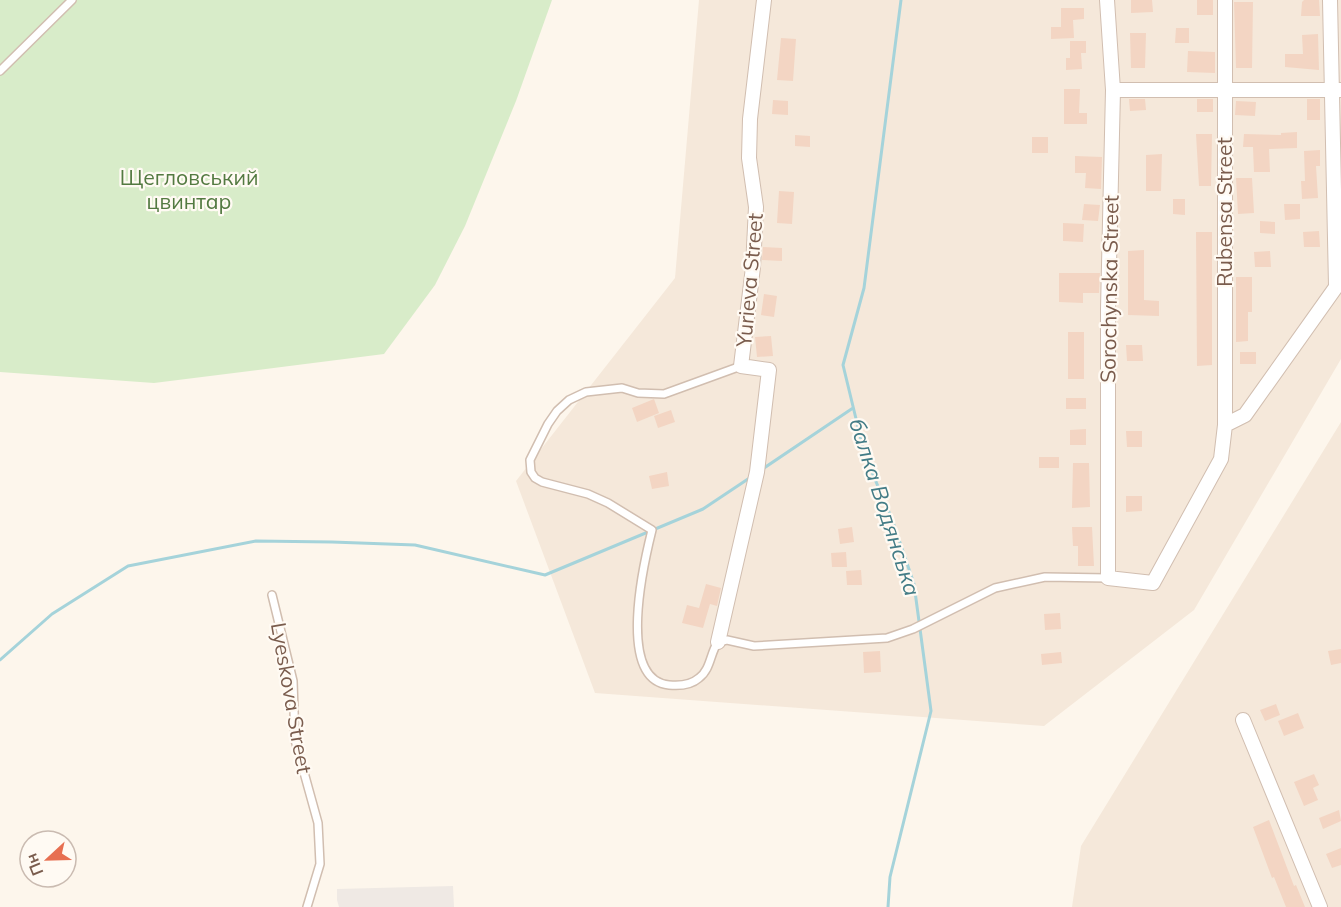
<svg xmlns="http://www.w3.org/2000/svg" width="1341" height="907" viewBox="0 0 1341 907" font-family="Mulish,sans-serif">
  <rect width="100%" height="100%" fill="#fdf6ec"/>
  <path fill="#f5e8da" d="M699,0H1341V359L1194,610L1044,726L595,693L516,481L675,278Z
    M1341,422V907H1072L1081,846Z"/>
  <path fill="#efe9e4" d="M453,886L454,907H339L337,900V889Z"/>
  <path fill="#d8ecc9" d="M0,0H552L516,101L465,226L435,285L384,354L154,383L0,372Z"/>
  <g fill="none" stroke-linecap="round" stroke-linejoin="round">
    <path stroke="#a5d3da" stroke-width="3" d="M761,470L853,408
      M0,660L52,614L128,566L256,541L332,542L415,545L545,575L703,509L751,477
      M888,907L890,877L931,711L914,584L892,519L865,456L843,365L864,288L901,0"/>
  </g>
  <path fill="#f3d5c3" d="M1131,0H1152L1153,12L1131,13Z
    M1197,0H1213V15H1197Z
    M1304,0H1319L1320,16H1301L1302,2Z
    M1234,2H1253L1252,68H1236Z
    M1061,8H1084V19L1073,20L1074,38L1051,39V27H1061Z
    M1176,28H1189V43H1175Z
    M1130,33H1146L1145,68H1131Z
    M1318,34L1319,70L1285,67V54H1303L1302,35Z
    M781,38L796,39L793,81L777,80Z
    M1070,41H1086V53H1081L1082,69L1066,70V58H1070Z
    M1188,51L1215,52V73L1187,72Z
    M1064,89H1080L1079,113H1087V124H1064Z
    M1129,99H1145L1146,110L1130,111Z
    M1197,99H1213V112H1197Z
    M1307,99H1320V120H1307Z
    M773,100L788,101V115L772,114Z
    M1236,101L1256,102L1255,116L1235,115Z
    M1297,132V148L1269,149L1270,172H1254L1253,147H1243L1244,134L1281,135V133Z
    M1196,134H1212L1211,186H1199Z
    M795,135L810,136V147L795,146Z
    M1032,137H1048V153H1032Z
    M1320,150V166H1316L1318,198L1302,199L1301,181H1305L1304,151Z
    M1162,154L1161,191H1146V155Z
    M1075,156L1102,157L1101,189L1085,188L1086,173H1075Z
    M1236,178H1252L1254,213L1238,214Z
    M779,191L794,192L792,224L777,223Z
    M1173,199H1185V215L1173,214Z
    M1084,204L1100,205L1098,221L1082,220Z
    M1284,204H1300V219L1285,220Z
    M1260,221L1275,222V234L1260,233Z
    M1063,223L1084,224L1083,242L1063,241Z
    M1319,231L1320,247H1304L1303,232Z
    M1196,232H1212V365L1197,366Z
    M763,247L782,248V261L762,260Z
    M1144,250V300L1159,301V316L1128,315V251Z
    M1270,251L1271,267H1255L1254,252Z
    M1059,273H1100L1099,293H1083V303L1059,302Z
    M1236,277H1252V312H1248V341L1236,342Z
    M764,294L777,296L774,317L761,315Z
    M1068,332H1084V379H1068Z
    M771,336L773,356L757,357L755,337Z
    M1126,345H1142L1143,361H1127Z
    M1240,352H1256V364H1240Z
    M1066,398H1086V409H1066Z
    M654,399L659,413L637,422L632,408Z
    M671,410L675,422L658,428L654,416Z
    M1086,429V445H1070V430Z
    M1126,431H1142V447H1127Z
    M1039,457H1059V468H1039Z
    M1073,463H1089L1090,507L1072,508Z
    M667,472L669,486L652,489L649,476Z
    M1126,496H1142V511L1126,512Z
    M852,527L854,542L840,544L838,529Z
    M1072,527H1092L1094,566H1078V546H1073Z
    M846,552L847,567H832L831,553Z
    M861,570L862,585H847L846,571Z
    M706,584L721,588L717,606L710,604L703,628L682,623L687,605L699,608Z
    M1060,613L1061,629L1045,630L1044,614Z
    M1341,649V663L1331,665L1328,651Z
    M880,651L881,672L864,673L863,652Z
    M1061,652L1062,663L1042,665L1041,654Z
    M1276,704L1280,715L1265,721L1260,710Z
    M1298,713L1304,728L1284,736L1278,721Z
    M1314,774L1319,785L1313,788L1318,800L1304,806L1294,782Z
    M1339,810L1341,821L1323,829L1319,818Z
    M1269,820L1294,886L1296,885L1305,907H1286L1274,877L1272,878L1253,827Z
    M1341,848V865L1332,868L1326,854Z"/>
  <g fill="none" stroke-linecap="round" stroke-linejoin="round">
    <g stroke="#d1beb0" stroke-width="10">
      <path id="service" d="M0,71L72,0
        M741,366L664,394L638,393L622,388L586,392L569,400L557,411L548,424L530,460L531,472L535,478L542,482L588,494L608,503L652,530C644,562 616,680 669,685C679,686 691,685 699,678C711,669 710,653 718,642L727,640L754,646L887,638L913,629L995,588L1045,577L1108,578
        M272,595L293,681L295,740L318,823L320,864L307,907"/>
    </g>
    <g stroke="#d1beb0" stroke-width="16">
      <path id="minor" d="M1107,0L1113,90L1108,309V578L1153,583L1221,459L1225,425L1245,415L1341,280
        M1225,0V425
        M1330,0L1336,286
        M1113,90H1341
        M718,642L757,472L769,370L741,366L753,267L756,207L749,158L750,119L764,0
        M1243,720L1320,907"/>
    </g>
    <use href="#service" stroke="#fff" stroke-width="7"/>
    <use href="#minor" stroke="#fff" stroke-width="14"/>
  </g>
  <g text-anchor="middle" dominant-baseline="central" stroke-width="4.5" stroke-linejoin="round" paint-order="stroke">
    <g font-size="21" fill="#537a41" stroke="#fffaf3">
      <text x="189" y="177">Щегловський<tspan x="189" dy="24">цвинтар</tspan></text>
    </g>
    <g font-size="21" fill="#7a5c4d" stroke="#fffaf3">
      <text transform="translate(1224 212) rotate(-90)">Rubensa Street</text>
      <text transform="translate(749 280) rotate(-85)">Yurieva Street</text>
      <text transform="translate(1109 289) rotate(-89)">Sorochynska Street</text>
      <text transform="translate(292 698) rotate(80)">Lyeskova Street</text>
    </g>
    <g font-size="22" font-style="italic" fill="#437c86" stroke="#fffaf3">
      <text transform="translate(885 507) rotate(72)">балка Водянська</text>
    </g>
  </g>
  <g transform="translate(48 859) rotate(248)"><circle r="28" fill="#fffaf3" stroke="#cabbb1" stroke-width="1.5"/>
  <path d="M0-4.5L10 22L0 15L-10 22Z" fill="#e76f51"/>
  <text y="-9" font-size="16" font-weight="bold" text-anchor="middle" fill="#7a5c4d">Пн</text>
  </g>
</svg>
